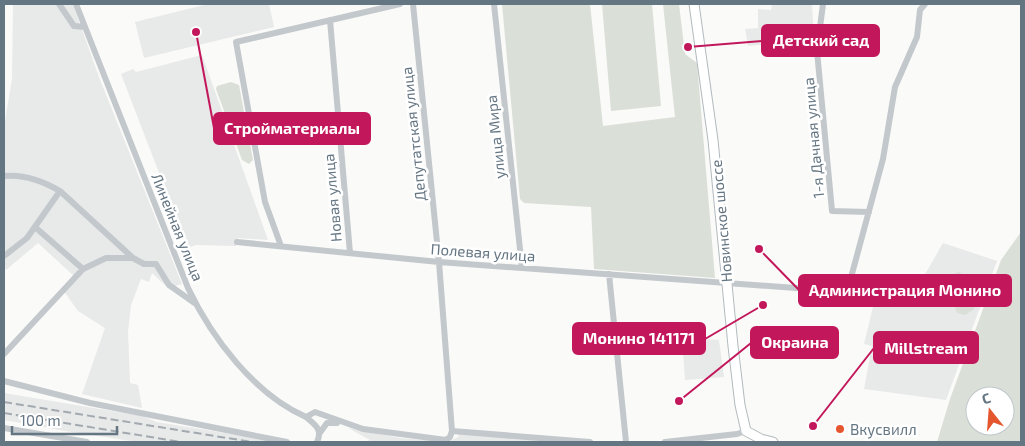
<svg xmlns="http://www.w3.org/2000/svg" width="1025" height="446" viewBox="0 0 1025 446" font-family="'Exo 2',sans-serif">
  <rect width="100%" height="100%" fill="#fafaf8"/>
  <path fill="#e8e9e9" d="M44,4H73L99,77L182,284L168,288L152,273L149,282L141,279L131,305L128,332L130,383L138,385L142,408L82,394L105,328L78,311L63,290L74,276L38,243L6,270L4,267V127L12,79L13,5Z
    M208,4H269L274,27L144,58L135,22Z
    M772,4H812L814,40L748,46L745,29L758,28V9L771,10Z
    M202,55L268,240L238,238L236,246L196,245L188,248L121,74L133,69L136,72Z
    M943,243L997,261L946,400L864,389L872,346L864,344L874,303L916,290Z
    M682,338L719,340L724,377L685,380Z
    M4,393L142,416L157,422L280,442H138L65,431L4,420Z
    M348,428L400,438L448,442L458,437L460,432L564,442H363L370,440Z"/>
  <path fill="#dadfd7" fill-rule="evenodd" d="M502,4H590L603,126L675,117L663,4H679L685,54L697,63L715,278L594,269L591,207L524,203L520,199Z
    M602,4H652L661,106L611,111Z
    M231,82L239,85L253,160L249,164L242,160L216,89L217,86Z
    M1021,232V442H937L950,399L1001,260ZM975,396H1005V426H975Z
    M959,272L967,277L974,300V309L965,315L957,313L946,282L949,276Z"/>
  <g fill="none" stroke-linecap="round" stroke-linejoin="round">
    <g stroke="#b3babf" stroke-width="11">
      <path id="secondary" d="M694,4L713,140L733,346L740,405L746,431L761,439L773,442"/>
    </g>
    <path stroke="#c3c8cc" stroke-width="6" d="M59,4L74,26L85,27
      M76,4L188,288C212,338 254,394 306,417L315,412L363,429L446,440L450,437L452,431L439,262L413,4
      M494,4L522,268
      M823,4L817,51L832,211L869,212
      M330,20L350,253
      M4,176C23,174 43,181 60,191L133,258L144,264H156L169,285L196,304
      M35,227L83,269
      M237,242L439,262L823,290L846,296L883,159L895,87L917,37L920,10L925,4
      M281,246L265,202L236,42L400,4
      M4,256L27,238L60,191
      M609,274L626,442
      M4,354L83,269L106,258H133
      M4,381L90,403L287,442
      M306,417C315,424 323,430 317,442
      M4,428L87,442
      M452,431L590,442
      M319,434L327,423H337
      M665,442L737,434L746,431"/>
    <use href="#secondary" stroke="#fff" stroke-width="9"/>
    <path stroke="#a2aab0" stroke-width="2" stroke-dasharray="8 4" stroke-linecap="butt" d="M4,402L252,442
      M4,413L181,442"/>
  </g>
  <circle fill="#e4572e" stroke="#fff" stroke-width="2" cx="840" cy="429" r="5"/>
  <g text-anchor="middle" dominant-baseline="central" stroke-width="5" stroke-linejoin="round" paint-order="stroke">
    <g font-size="15" fill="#657683" stroke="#fff">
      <text transform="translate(413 134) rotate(-96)">Депутатская улица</text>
      <text transform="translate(495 137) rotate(-96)">улица Мира</text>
      <text transform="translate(813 138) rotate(-95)">1-я Дачная улица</text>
      <text transform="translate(332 198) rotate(-95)">Новая улица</text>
      <text transform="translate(721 221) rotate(-95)">Новинское шоссе</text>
      <text transform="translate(178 227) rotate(68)">Линейная улица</text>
      <text transform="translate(483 252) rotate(4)">Полевая улица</text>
    </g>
    <g font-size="15" fill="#657683" stroke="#fff" text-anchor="start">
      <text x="850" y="429">Вкусвилл</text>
    </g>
  </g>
  <path fill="none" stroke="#c2185b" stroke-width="2" d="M688 47L762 41M196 32L214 128M759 249L799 290M763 305L705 339M679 401L751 343M813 426L874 348"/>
  <g fill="#c2185b" stroke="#fff" stroke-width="2">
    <circle cx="688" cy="47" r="5"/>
    <circle cx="196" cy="32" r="5"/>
    <circle cx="759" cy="249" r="5"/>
    <circle cx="763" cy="305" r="5"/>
    <circle cx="679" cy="401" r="5"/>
    <circle cx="813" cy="426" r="5"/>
  </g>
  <g fill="#c2185b" stroke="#c2185b" stroke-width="2">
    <rect x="762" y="25" width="117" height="31" rx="5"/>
    <rect x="214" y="113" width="156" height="31" rx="5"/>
    <rect x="799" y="275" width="212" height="31" rx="5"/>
    <rect x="573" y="323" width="132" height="31" rx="5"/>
    <rect x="751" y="327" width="87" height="31" rx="5"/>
    <rect x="874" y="332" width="104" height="31" rx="5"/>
  </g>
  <g font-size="16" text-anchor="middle" font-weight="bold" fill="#fff">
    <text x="821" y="46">Детский сад</text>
    <text x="292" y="134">Стройматериалы</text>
    <text x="905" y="296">Администрация Монино</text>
    <text x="639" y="344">Монино 141171</text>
    <text x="795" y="348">Окраина</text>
    <text x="926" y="354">Millstream</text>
  </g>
  <rect width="1025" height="446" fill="none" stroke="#657683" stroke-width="10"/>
  <g transform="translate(990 411) rotate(343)"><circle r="24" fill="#ffffff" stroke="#c1c8cd"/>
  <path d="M0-4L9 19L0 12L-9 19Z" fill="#e4572e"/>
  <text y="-8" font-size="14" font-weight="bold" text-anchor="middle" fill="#657683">С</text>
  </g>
  <path d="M12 426v8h105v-8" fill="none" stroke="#657683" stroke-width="2.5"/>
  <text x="20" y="426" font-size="15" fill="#657683" stroke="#ffffff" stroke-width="4" paint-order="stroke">100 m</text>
</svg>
